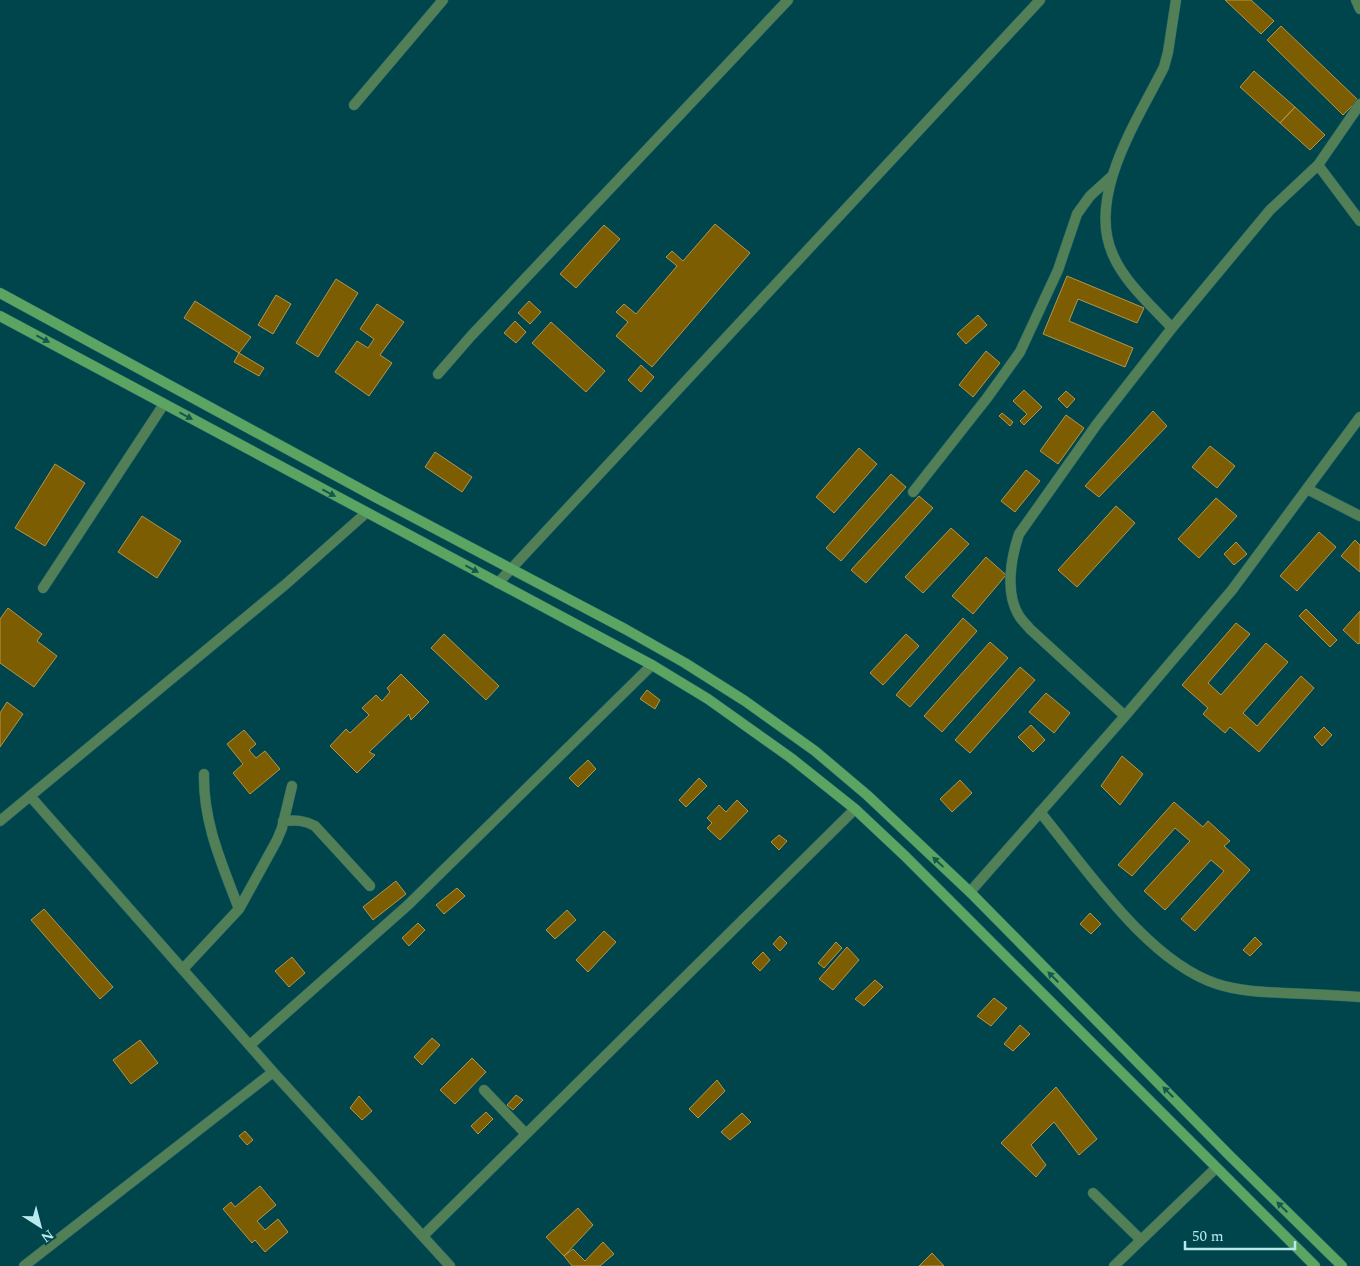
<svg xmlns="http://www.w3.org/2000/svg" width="1360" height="1266" viewBox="0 0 1360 1266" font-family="Spectral,serif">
  <rect width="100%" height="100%" fill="#01454c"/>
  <path fill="#7c5d01" stroke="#b5954a" d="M1225,0H1251L1274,21L1261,34Z
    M1281,26L1358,100L1343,115L1267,40Z
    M1254,71L1295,107L1280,123L1240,87Z
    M1295,107L1325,135L1310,150L1280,123Z
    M715,224L750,253L652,367L616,336L628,322L616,312L624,304L636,314L677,266L666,257L672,251L683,261Z
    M604,225L620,239L576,288L560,274Z
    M1067,276L1144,308L1137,323L1078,299L1069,321L1133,348L1125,367L1043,334Z
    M336,279L358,293L318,357L296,343Z
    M276,295L291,304L273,334L258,325Z
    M195,301L251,337L239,353L184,318Z
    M529,301L541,312L530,324L518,313Z
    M377,304L404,322L380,355L392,363L369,396L335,372L357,341L368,348L374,339L360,329Z
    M978,315L987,325L966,344L957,334Z
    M515,321L526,332L516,343L504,333Z
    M551,322L605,371L586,392L532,343Z
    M986,351L1000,363L973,397L959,385Z
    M239,353L264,368L259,376L234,362Z
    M641,365L654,377L641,392L628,380Z
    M1024,390L1042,407L1024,425L1020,421L1027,414L1013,401Z
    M1066,391L1075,399L1067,408L1058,399Z
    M1153,411L1167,426L1099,497L1085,486Z
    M1002,413L1013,422L1010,426L999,416Z
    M1066,415L1084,428L1058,464L1040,451Z
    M1210,446L1235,466L1217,488L1192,467Z
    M859,448L877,464L834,513L816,497Z
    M435,452L472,477L462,492L425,467Z
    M55,464L85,483L45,546L15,528Z
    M1026,470L1040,481L1015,512L1001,501Z
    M891,474L906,487L841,561L826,548Z
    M919,496L933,508L866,583L851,570Z
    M1216,498L1237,516L1199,558L1178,539Z
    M1116,506L1135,523L1077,587L1058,570Z
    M142,516L181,541L157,578L118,552Z
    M951,528L969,544L923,593L905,577Z
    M1319,532L1336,547L1297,591L1280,576Z
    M1355,540L1360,545V572L1341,556Z
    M1236,542L1247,554L1234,565L1224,554Z
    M986,557L1006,575L973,614L952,596Z
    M8,608L42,634L37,641L57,656L34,687L0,663V619Z
    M1306,609L1337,640L1330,647L1299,616Z
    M1360,611V643L1358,644L1343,630Z
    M963,618L977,631L910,707L896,695Z
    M1236,623L1250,634L1208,683L1221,695L1266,643L1288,662L1243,713L1257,726L1301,676L1314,688L1259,752L1230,727L1225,733L1203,714L1208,708L1182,685Z
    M444,634L499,686L486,700L431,648Z
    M906,634L919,646L883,685L870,673Z
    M990,642L1008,658L942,732L924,716Z
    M1020,667L1035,680L970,753L955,740Z
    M401,674L429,702L411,720L409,714L369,752L375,755L357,773L330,746L346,729L350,733L369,715L362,708L376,695L382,701L390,692L387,688Z
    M647,690L660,700L655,709L640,699Z
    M1046,693L1070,713L1054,733L1029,712Z
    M7,702L23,714L0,747V713Z
    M1031,725L1045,740L1033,752L1018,737Z
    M1324,727L1332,735L1322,746L1314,737Z
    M244,730L256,744L249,750L256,758L265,751L280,769L250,794L233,773L243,764L227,744Z
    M1122,756L1143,774L1120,805L1101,786Z
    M588,760L596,769L578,787L569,778Z
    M699,778L707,786L686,807L679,800Z
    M960,780L972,793L952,812L940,799Z
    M737,800L748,811L720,840L707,828L712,823L707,818L719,805L726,812Z
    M1174,802L1203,827L1208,821L1230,841L1224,846L1250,870L1195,931L1181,919L1224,871L1211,860L1165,910L1144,891L1190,841L1175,828L1132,876L1118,865Z
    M779,835L787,841L779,850L771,842Z
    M396,881L406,894L373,920L363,907Z
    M457,888L465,896L444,914L436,905Z
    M44,909L113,987L100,999L31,920Z
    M567,910L576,920L555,939L546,930Z
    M1090,913L1101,924L1091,934L1080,924Z
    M418,923L425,930L409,946L402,938Z
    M604,931L616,942L588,972L576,960Z
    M780,936L787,943L780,951L773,944Z
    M1255,937L1262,944L1250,956L1243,950Z
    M836,942L842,948L824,968L818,963Z
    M847,947L859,960L833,990L819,979Z
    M763,952L770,960L760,971L752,963Z
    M292,957L305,973L289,987L275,971Z
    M875,980L883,987L864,1006L855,999Z
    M994,998L1007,1008L991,1026L977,1016Z
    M1020,1025L1030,1034L1013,1051L1004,1044Z
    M432,1038L440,1045L422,1065L414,1057Z
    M140,1040L158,1063L131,1084L113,1060Z
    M472,1058L486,1072L455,1104L440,1090Z
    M717,1080L725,1091L698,1118L689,1109Z
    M1056,1087L1097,1139L1079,1155L1054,1122L1031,1145L1046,1165L1036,1177L1001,1143Z
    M516,1095L523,1100L513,1110L507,1105Z
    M359,1096L372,1111L362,1120L350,1108Z
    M486,1112L493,1119L478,1134L471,1126Z
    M742,1113L751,1122L730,1140L721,1132Z
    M245,1131L253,1140L247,1145L239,1136Z
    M260,1186L276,1205L257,1221L265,1230L278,1219L288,1232L265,1252L255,1240L252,1243L223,1209L231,1202L235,1207Z
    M578,1208L593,1225L564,1256L546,1237Z
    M603,1242L614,1254L600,1266H572L564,1256L573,1249L585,1261Z
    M932,1253L944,1266H919Z"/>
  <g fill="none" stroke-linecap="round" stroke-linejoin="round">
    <g stroke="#226369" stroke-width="11">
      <path id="minor" d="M1356,0L1360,9
        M1360,104L1318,165L1360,221
        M354,105L443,0
        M1172,328C1152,306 1125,283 1113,255C1086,196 1138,119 1164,67L1168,52L1176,0
        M438,374L471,336L788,0
        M1307,489L1360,516
        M913,492L987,398L1020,352L1058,270L1077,214L1090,196L1112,176
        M498,583L1040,0
        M43,588L164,404
        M1125,716L1030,629C1026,624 1021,620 1018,614C1005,591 1011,558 1019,534L1097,424L1172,328L1270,210L1318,165
        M204,774C203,823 222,864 239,909
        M30,796L273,1072L450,1266
        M1040,812C1086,868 1147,961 1217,984C1239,991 1262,992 1284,993C1310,994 1335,995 1360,997
        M0,821L286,584L366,513
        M283,821C296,820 304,820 315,826L370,886
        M970,892L1125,716L1232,590L1360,417
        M183,969L239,909L277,840L282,828L292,786
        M250,1045L408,905L652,665
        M484,1090L526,1134
        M1093,1193L1141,1240
        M423,1236L855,809
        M24,1266L273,1072
        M1114,1266L1216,1168"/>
    </g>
    <g stroke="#226369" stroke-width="11">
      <path id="secondary" d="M0,293L377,498L625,629L685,663L745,701L815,751L867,795L970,892L1229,1155L1342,1266
        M0,316L652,665L708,699L791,758L855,809L905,856L1315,1266"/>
    </g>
    <use href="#minor" stroke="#537f56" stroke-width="10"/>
    <use href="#secondary" stroke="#5ba462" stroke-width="10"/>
  </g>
  <defs><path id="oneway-solid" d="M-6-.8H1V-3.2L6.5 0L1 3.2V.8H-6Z" transform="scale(1.25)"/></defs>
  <g fill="#135850">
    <use href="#oneway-solid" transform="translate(43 339) rotate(28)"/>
    <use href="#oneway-solid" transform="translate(186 416) rotate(28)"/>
    <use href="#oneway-solid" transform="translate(329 493) rotate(28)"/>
    <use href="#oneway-solid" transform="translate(472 569) rotate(28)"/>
    <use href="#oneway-solid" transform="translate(938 862) rotate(-137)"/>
    <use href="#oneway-solid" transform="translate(1053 977) rotate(-135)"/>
    <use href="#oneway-solid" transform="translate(1168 1092) rotate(-135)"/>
    <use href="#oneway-solid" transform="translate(1282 1207) rotate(-135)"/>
  </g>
  <g transform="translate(40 1226) rotate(144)" stroke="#01454c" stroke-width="4" paint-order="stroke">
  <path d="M0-4L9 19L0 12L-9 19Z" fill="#b8e9ef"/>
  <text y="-8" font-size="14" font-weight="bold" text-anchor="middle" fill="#b8e9ef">N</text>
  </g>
  <path d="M1185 1241v8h110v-8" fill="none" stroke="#b8e9ef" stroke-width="2.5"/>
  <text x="1192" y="1241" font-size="15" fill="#b8e9ef" stroke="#01454c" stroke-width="4" paint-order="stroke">50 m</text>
</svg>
